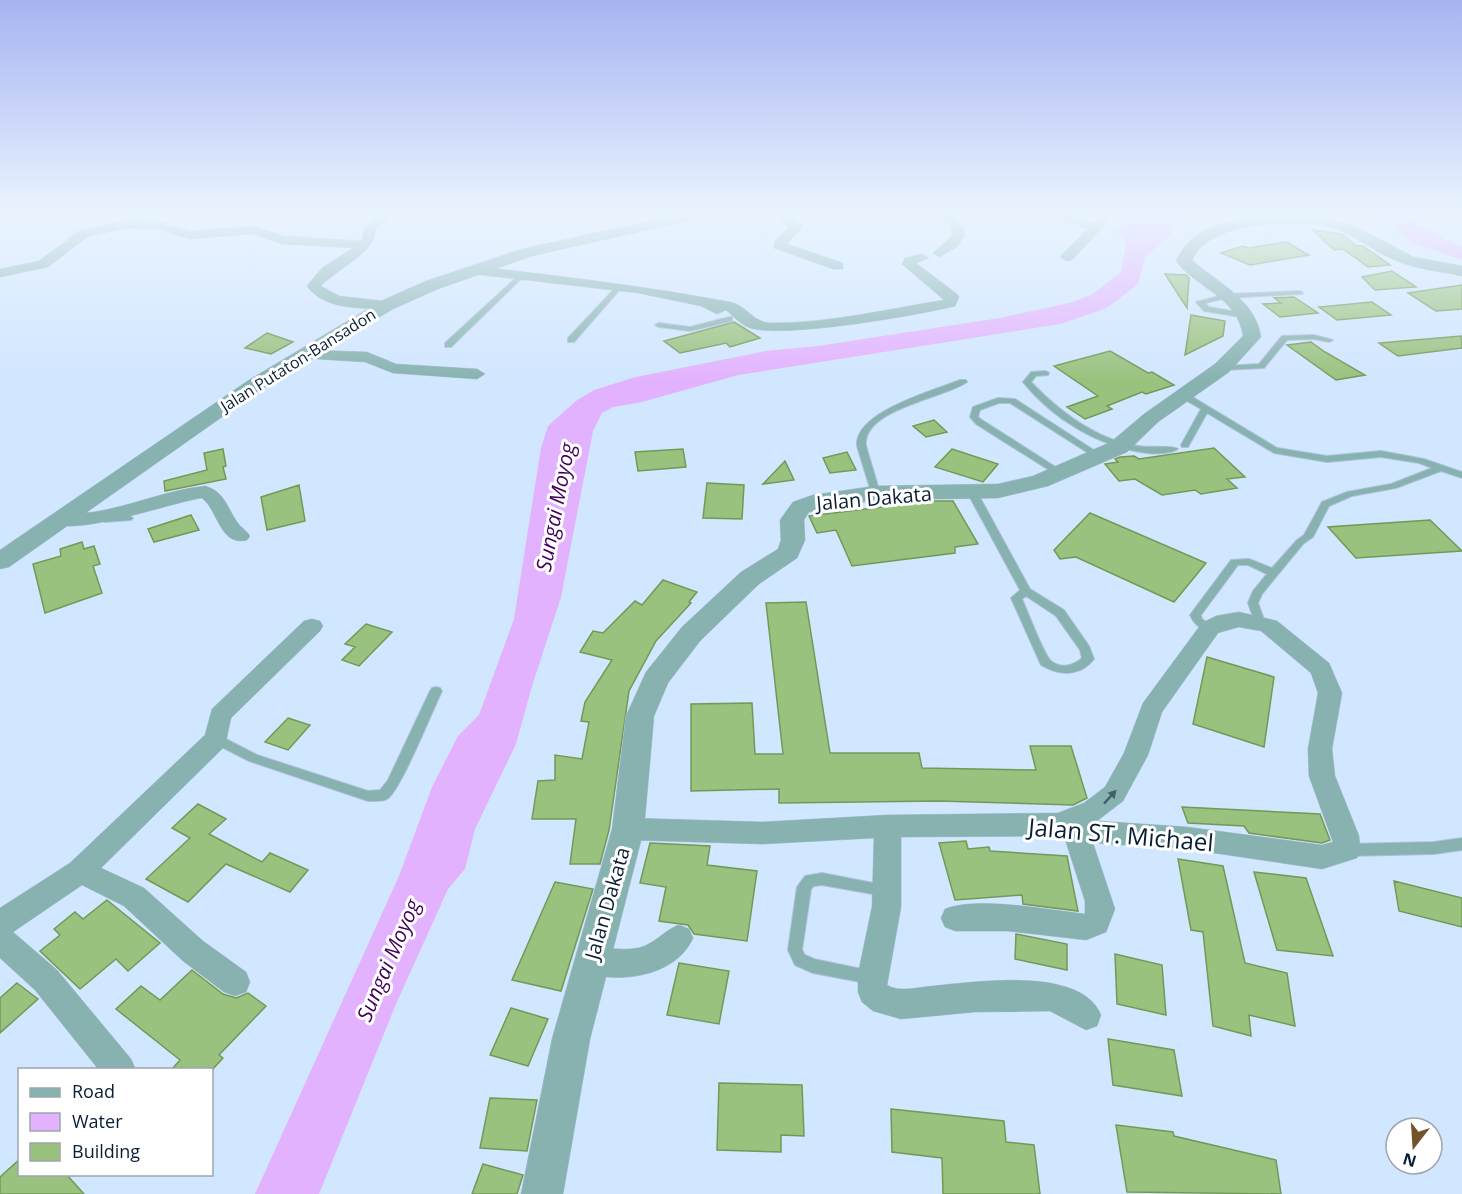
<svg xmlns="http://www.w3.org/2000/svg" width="1462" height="1194" viewBox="0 0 1462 1194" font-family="'Open Sans',sans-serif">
  <rect width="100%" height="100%" fill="#d1e6ff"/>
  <path fill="#e3b2fe" d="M1139,214H1180L1171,234L1145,258L1138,284L1107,308L1060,324L738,375L642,402L613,407L602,413L593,431L561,597L532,686L516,744L475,829L465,869L448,889L396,1004L319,1194H255L399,876L432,787L458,736L479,715L514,619L541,448L548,426L576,401L594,390L636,377L766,351L818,346L1000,318L1073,302L1093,294L1121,272L1126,243L1117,229Z
    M1379,214H1406L1422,227L1462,247V260L1411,242Z"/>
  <path fill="#99c27e" stroke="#739957" stroke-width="1.5" d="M1313,230L1342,234L1356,246H1363L1390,265L1368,267L1343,249L1334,250Z
    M1286,242L1309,255L1250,265L1221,253L1243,246L1249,248Z
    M1392,271L1416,287L1375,290L1362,277Z
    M1165,274L1186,275L1189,278L1187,308Z
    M1462,285V309L1436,311L1408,293Z
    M1294,297L1318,313L1280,317L1263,304L1281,303L1274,298Z
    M1372,302L1391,315L1337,320L1319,307Z
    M1191,315L1225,321L1223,336L1185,355Z
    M734,322L760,338L730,347L726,343L680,353L664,341Z
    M267,333L293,342L271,354L245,348Z
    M1461,336L1462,348L1398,356L1379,343Z
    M1311,342L1325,352L1365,375L1336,380L1287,345Z
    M1110,351L1148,373L1152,372L1174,385L1146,394L1142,392L1107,406L1112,409L1085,419L1067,407L1098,396L1054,366Z
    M934,420L947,432L926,437L913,426Z
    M1214,448L1245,477L1227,479L1237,488L1201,494L1195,490L1162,495L1135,479L1119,481L1105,464L1118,462L1115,459L1120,457L1134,456L1139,459Z
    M223,449L226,466L223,467L226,479L165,491L164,481L207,470L204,453Z
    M683,449L686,467L638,471L635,452Z
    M952,449L998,464L983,482L935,467Z
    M847,452L856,470L830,473L823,458Z
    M785,461L794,480L763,484Z
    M707,483L744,485L742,519L703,518Z
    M299,485L305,521L267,530L261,497Z
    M930,501H953L978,544L955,547V553L852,566L836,530L817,533L809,516Z
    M1090,513L1206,563L1174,602L1076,557L1060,559L1054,550Z
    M191,515L199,530L154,542L148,529Z
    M1430,520L1462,551L1356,558L1328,527Z
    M82,542L84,549L94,546L100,564L93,566L102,593L45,613L33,564L61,556L60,549Z
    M663,580L697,592L689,602L691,603L656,641L629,691L609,830L600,864H570L576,819H532L538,781L555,780V755L582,759L589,722L581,721L585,702L612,660L580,652L593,631L603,633L635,601L642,605Z
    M806,602L830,753H919L922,768L1036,770L1030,746H1071L1087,798L1073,805L938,801L779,803V789L691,791V704L752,703L755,754H783L766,603Z
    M366,624L392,632L359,666L342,660L355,647L345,644Z
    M1207,657L1274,677L1264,747L1193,724Z
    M288,718L310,725L288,750L265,742Z
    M198,804L226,819L209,834L262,862L270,853L308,870L290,892L226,864L188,902L146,879L190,838L172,828Z
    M1182,807L1320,814L1330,840L1322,843L1249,833L1244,826L1188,823Z
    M966,841L968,849L989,847L990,851L1067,856L1078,911L1023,904L1022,895L955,900L939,843Z
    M650,843L710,846L707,865L757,871L747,941L694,934L688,925L659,921L666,887L640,883Z
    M1178,859L1223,866L1245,963L1287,973L1295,1026L1249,1015L1251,1036L1213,1026L1203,932L1191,930Z
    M1254,872L1306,878L1333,956L1277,950Z
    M1394,881L1462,898V927L1399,911Z
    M555,882L593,889L561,991L512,980Z
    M107,900L160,943L128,971L116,959L80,989L40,951L60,935L54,929L75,912L83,919Z
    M1016,934L1067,944V970L1015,959Z
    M1115,954L1162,965L1166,1015L1117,1004Z
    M679,963L729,971L719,1024L667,1015Z
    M192,970L223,994L236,998L248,993L266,1006L219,1055L223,1058L212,1070H171L180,1060L116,1009L141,986L160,1000Z
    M17,983L38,999L0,1033V998Z
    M511,1008L548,1019L528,1066L490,1055Z
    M1108,1039L1174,1050L1182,1096L1113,1085Z
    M719,1083L802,1085L804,1136L781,1135V1152L717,1150Z
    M490,1098L537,1100L527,1151L480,1148Z
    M891,1109L1004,1121L1006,1142L1034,1145L1040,1194H943L942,1158L892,1152Z
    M1116,1125L1173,1132L1174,1136L1276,1160L1281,1194L1127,1192Z
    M20,1159V1174H66L84,1194H0V1177Z
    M483,1164L523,1175L517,1194H472Z"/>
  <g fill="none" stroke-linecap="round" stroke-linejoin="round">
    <g stroke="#adc2da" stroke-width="2">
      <path id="service" d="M518,276L523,277L451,347H445V343Z
        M617,286L622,287L574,342H568V338Z
        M1300,291L1303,293L1302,294L1227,298L1205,303L1209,307L1249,314V318H1246L1204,311L1196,302L1227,294Z
        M729,317H732V321L690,331L659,327L655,325L659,323L690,327Z
        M1314,335L1333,340L1329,342L1314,339L1287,340L1264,368L1222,370L1218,368L1222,366L1259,364L1282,336Z
        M1045,371L1049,373L1048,375L1036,376L1031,382C1059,411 1096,440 1138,446C1148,448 1173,445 1178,449C1170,454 1156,454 1147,453C1099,447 1053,419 1023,382L1031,372Z
        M960,380H966L967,382C945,398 862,409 866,446L880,493L875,496L872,495L857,446C854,412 935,390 960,380Z
        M1180,393H1186L1277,448L1327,456L1381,451L1424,459L1462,472V478L1441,471L1396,488L1352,496L1329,506L1313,537L1303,544L1262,594L1258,603L1265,622L1264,625H1256L1248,603L1253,591L1267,574L1248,565H1238L1201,615L1202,619L1215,628L1210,632C1200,629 1194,624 1190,615L1231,560L1249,559L1272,568L1297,540L1304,535L1322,502L1347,492L1391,484L1432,468L1419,463L1381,457L1327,462L1274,453L1207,413L1188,447H1182L1181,445L1201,409L1180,397Z
        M998,398L1015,399L1103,456L1102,458H1096L1010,403H999L980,410L978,417L982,420L1065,473L1060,476L1057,475L976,424L970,417L973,407Z
        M972,489L977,492L1030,589L1064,610L1089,646L1094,659C1080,677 1059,676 1041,665L1011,598L1020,590L967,492ZM1026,596L1056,616L1080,650L1082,658C1073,666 1061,669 1051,661C1044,655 1027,610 1022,599Z
        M128,515L133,518L131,520L105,522L100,519L105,516Z
        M436,687L440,688L442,691C433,709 400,792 387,799C382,802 373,801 368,801L249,761L212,742L210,739L212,736L216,734L257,755L368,791L380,790L388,780L430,691L432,688Z
        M1462,838V850L1434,854L1348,856L1343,854L1341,850L1343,846L1348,844L1434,842Z
        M822,873L889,886L891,890L889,894L884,896L822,885L814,886L811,889L802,950L805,955L814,959L876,972L878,977L876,982L871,984L813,973L795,965L788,950L797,887L805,876Z"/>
    </g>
    <g stroke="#adc2da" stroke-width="1">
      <path id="minor" d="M381,214H394L375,230C378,251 335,270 321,286L339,296L392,302V308L387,309C360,308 324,310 307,286L322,268L353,248L282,244L253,234L189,239L157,229L126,228L87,237L48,267L0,277V269L39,261L79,231L126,220L158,221L190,231L254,226L284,236L362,241L365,226Z
        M771,214H785L803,226L787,244L843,263V269H833L774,248V242L789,227Z
        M940,214H952L963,227L965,235L957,247L939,257L933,253L953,235L951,228Z
        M1048,214H1065L1093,223L1102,214H1115L1072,260L1067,261L1060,257L1087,229Z
        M922,254L929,258L916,263L957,294L959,297L955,306C920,315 776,340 748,327C740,324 732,315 726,310L717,314L701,306L638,293L473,274L466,270L473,266C559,276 644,286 730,302C747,305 753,324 773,323C830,323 888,309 944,300L902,264L905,258Z
        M306,350L367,352L396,364L477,369L485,374L477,379L393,373L365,362L301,358L298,355Z
        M205,486C224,491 227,507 237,522C240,527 246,530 250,536L247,540C220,547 218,510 202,498C176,501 64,541 49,520C56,510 82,514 94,512C132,506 167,490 205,486Z
        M1239,612L1277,621L1329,663L1342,693L1332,749L1335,776L1359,836L1360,850L1357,858L1322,869L1187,849L1093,843L1115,909L1106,932L1086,940L1008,931H955L945,927L941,918L945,909C979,896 1048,910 1085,914V901L1064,836L901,837V907L887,985C899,993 919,987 933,986C976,982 1081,966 1101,1015L1097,1026L1086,1030L1050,1011L975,1012L901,1019L873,1011L862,1002L858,992V974L872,907L874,838L763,844L628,840L619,837L615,829L619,821L628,818L763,822L887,815L1058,813L1084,803L1105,787L1124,753L1143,703L1202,623L1216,616ZM1239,627L1261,631L1311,673L1318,693L1308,749L1309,776L1333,842L1322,845L1187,827L1097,821L1123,801L1148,755L1162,712L1218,633Z
        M312,619L320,621L323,626L320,631L231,718L225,746L101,868L144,888L203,941L246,972L250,982L246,992L235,996L224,992L183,961L124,906L82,885L13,932L57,970L131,1059L136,1070H99L35,990L0,958V908L70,863L205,735L212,709L304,621Z
        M679,925L689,929L693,938C676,977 617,985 581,971L576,961L581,951C599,944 618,952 638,948C654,945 664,930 679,925Z"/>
    </g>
    <g stroke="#adc2da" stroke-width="1">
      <path id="tertiary" d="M681,214H707L700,218L532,256L438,289L393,309L263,388L9,567L0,569V550L249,380L381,301L426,281L522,249Z
        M1273,216L1317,217L1338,221L1358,228L1414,257L1462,266V276C1440,271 1417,270 1395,260C1374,252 1357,236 1335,229C1298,218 1209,220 1192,260C1219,284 1255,299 1261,337L1229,372L1158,422L1127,452L1048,486L998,498L875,500L809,512L804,520L805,540L797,558L759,584L700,641L668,683L654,716L644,829L590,1039L563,1194H521L552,1039L612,829L626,716L646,672L682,627L741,572L778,549L781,540L780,520L793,502L813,495L875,486L998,484L1033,476L1111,442L1144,414L1215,364L1243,336C1238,297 1197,289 1176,261C1194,222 1234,220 1273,216Z"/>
    </g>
    <use href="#service" fill="#87b2b0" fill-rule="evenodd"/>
    <use href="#minor" fill="#87b2b0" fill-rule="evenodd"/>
    <use href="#tertiary" fill="#87b2b0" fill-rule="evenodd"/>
  </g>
  <defs><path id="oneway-solid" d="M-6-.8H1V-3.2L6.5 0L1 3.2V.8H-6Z" transform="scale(1.5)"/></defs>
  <use fill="#42606c" href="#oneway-solid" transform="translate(1110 797) rotate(-48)"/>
  <linearGradient id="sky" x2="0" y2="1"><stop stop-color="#a6b3f1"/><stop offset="0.56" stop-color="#eaf4ff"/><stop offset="1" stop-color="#eaf4ff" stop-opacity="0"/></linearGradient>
  <rect width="1462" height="381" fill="url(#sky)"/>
  <g text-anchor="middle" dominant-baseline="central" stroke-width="6" stroke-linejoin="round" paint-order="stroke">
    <g font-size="16" fill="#091d34" stroke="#fff">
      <text transform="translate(298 360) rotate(-32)">Jalan Putaton-Bansadon</text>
    </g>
    <g font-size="20" fill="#091d34" stroke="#fff">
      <text transform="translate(874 498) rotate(-5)">Jalan Dakata</text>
      <text transform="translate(607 903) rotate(-74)">Jalan Dakata</text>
    </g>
    <g font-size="21" font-style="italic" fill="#42005b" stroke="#fff">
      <text transform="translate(555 507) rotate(-79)">Sungai Moyog</text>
      <text transform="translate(388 960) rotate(-67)">Sungai Moyog</text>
    </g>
    <g font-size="24" fill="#091d34" stroke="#fff">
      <text transform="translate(1121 834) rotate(5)">Jalan ST. Michael</text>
    </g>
  </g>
  <rect x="18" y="1068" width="195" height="108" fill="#ffffff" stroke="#9da5ae" stroke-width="1.5"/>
  <rect x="30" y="1088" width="30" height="9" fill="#87b2b0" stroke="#9da5ae" stroke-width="1.5"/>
  <text x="72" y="1098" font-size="18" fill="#091d34">Road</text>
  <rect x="30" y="1113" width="30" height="18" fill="#e3b2fe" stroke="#9da5ae" stroke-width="1.5"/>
  <text x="72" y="1128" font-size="18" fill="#091d34">Water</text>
  <rect x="30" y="1143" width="30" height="18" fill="#99c27e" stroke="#9da5ae" stroke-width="1.5"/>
  <text x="72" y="1158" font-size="18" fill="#091d34">Building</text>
  <g transform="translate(1414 1146) rotate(197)"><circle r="28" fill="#ffffff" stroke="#9da5ae" stroke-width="1.5"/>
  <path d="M0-4.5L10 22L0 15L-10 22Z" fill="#735329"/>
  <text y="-9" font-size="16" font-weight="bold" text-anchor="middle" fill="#091d34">N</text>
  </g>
</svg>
